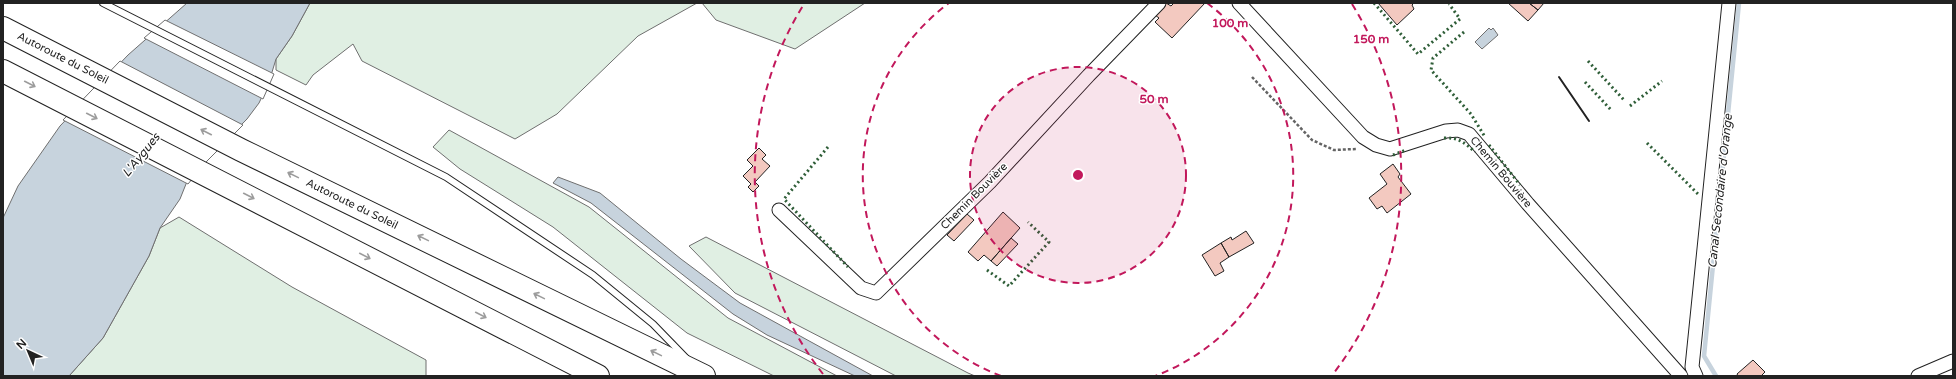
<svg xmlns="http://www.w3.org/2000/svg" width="1956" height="379" viewBox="0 0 1956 379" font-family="'Varela Round',sans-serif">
  <rect width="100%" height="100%" fill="#fff"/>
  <path fill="#e0efe3" stroke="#6f6f6f" d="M310,3H697L638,36L557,114L515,139L362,61L353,44L313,75L306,85L276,70V59L292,36Z
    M702,3H865L795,49L716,20Z
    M449,130L589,207L728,318L837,376H774L687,333L553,227L460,169L433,147Z
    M179,217L292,287L426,360V376H69L103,338L149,256L160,228Z
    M706,237L968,373L975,376H896L735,293L689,246Z"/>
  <path fill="#c7d3dd" stroke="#6f6f6f" d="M187,3H310L292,36L276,59L269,82L259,103L247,119L188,179L180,199L160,228L149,256L103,338L69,376H3V218L18,186L60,126L128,55Z
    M1489,28L1491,30L1493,28L1498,35L1482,49L1475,42Z
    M558,177L600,193L681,259L740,303L873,376H855L767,335L733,314L591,203L553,183Z"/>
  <path fill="#fff" stroke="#6f6f6f" d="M165,20L274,74L263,99L144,38Z
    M120,61L243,125L207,161L188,184L63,120Z"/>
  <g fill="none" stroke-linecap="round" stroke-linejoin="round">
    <path stroke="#c7d3dd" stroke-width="4.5" d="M1716,376L1704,356L1739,3"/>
  </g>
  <path fill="#f3c9c0" stroke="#222" d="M1166,3L1171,6L1174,3H1205L1172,38L1155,22L1159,18L1155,15Z
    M1378,3H1414L1412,5L1414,9L1397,25Z
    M1508,3H1529L1538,10L1528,21Z
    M1529,3H1544L1538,10Z
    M759,148L766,155L762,159L770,166L755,182L759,186L753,192L748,187L751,184L743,176L753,166L747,160Z
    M1393,164L1400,174L1398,177L1411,194L1387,213L1382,206L1377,209L1369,198L1387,184L1380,174Z
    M1003,212L1020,228L991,261L984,255L978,261L968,252Z
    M967,214L974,220L954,241L947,235Z
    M1246,231L1254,243L1229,257L1221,243L1231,237L1232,240Z
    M1011,238L1018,244L997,266L991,261Z
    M1221,243L1229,257L1220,263L1224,271L1215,276L1202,255Z
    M1753,360L1765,372L1761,376H1738L1737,374Z"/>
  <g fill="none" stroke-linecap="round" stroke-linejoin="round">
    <g stroke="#222" stroke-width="8">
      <path id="service" d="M103,3L446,177L593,275L653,324L686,358"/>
    </g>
    <g stroke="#222" stroke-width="15">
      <path id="minor" d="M1239,3L1363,137L1376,145L1390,149L1446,131L1458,130L1469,134L1528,204L1681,376
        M779,210L861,288L876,293L990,182L1089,75L1159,3
        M1696,376L1692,367L1729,3
        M1918,376L1953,361"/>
    </g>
    <g stroke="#222" stroke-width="24">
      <path id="motorway" d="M3,28L241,150L704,376
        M3,71L598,376"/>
    </g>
    <path stroke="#646464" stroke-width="2.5" stroke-dasharray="3 2" stroke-linecap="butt" d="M1252,77L1312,140L1334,150L1356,149"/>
    <use href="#service" stroke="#fff" stroke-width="6"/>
    <use href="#minor" stroke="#fff" stroke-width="13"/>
    <use href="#motorway" stroke="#fff" stroke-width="22"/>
    <path stroke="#2f5e38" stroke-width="3" stroke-dasharray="2 3" stroke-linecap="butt" d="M1374,3L1418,54L1460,19L1449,4
      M1464,32L1433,58L1431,70L1471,114L1485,137
      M1588,61L1624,100
      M1585,82L1612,111
      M1630,106L1662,81
      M1444,138C1458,137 1465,143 1475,152
      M1647,143L1699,195
      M1489,145L1520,185
      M828,147L784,199L848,267
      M1393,155L1406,150
      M987,270L1009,286L1049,242L1028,222"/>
    <path stroke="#222" stroke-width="2" d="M1559,77L1589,121"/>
  </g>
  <defs><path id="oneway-shaft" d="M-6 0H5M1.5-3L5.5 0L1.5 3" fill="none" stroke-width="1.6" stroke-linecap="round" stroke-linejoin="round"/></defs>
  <g stroke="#9c9c9c">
    <use href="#oneway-shaft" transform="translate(30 84) rotate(27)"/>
    <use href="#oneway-shaft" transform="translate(92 116) rotate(27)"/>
    <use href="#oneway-shaft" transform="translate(206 132) rotate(-153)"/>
    <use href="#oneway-shaft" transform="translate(293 175) rotate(-154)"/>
    <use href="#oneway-shaft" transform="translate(249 196) rotate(27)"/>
    <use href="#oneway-shaft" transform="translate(423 238) rotate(-154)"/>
    <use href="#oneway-shaft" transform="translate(365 256) rotate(27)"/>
    <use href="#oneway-shaft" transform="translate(539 296) rotate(-154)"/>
    <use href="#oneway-shaft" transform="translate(481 315) rotate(27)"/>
    <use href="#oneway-shaft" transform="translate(656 353) rotate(-154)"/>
  </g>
  <circle cx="1078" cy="175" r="108" fill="#c2185b" fill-opacity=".12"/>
  <g fill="none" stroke="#c2185b" stroke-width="2" stroke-dasharray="7 5">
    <circle cx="1078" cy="175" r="108"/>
    <path d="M1001 376A215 215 0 0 1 949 3M1207 3A215 215 0 0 1 1155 376"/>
    <path d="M823 374A323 323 0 0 1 804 4M1352 4A323 323 0 0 1 1333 374"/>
  </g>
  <g text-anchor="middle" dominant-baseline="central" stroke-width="3" stroke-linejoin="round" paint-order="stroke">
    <g font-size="11" fill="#222" stroke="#fff">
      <text transform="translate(63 58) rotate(27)">Autoroute du Soleil</text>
      <text transform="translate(1501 172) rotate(50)">Chemin Bouvière</text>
      <text transform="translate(974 196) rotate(-45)">Chemin Bouvière</text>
      <text transform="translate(352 204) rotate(26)">Autoroute du Soleil</text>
    </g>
    <g font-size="12" font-style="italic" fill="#222" stroke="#fff">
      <text transform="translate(141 155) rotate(-51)">L'Aygues</text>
      <text transform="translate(1720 191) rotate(-84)">Canal Secondaire d'Orange</text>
    </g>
  </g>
  <circle cx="1078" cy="175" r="6" fill="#c2185b" stroke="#fff" stroke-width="2"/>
  <g font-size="12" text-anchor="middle" font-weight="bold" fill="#c2185b" stroke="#fff" stroke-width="3" stroke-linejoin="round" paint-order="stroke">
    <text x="1230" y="27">100 m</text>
    <text x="1371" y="43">150 m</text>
    <text x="1154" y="103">50 m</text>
  </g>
  <rect width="1956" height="379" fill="none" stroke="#222222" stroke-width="8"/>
  <g transform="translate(28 351) rotate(316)" stroke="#ffffff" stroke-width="3" paint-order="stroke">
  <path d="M0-3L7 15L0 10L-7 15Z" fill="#222222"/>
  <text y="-6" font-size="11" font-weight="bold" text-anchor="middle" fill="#222222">N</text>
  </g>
</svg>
